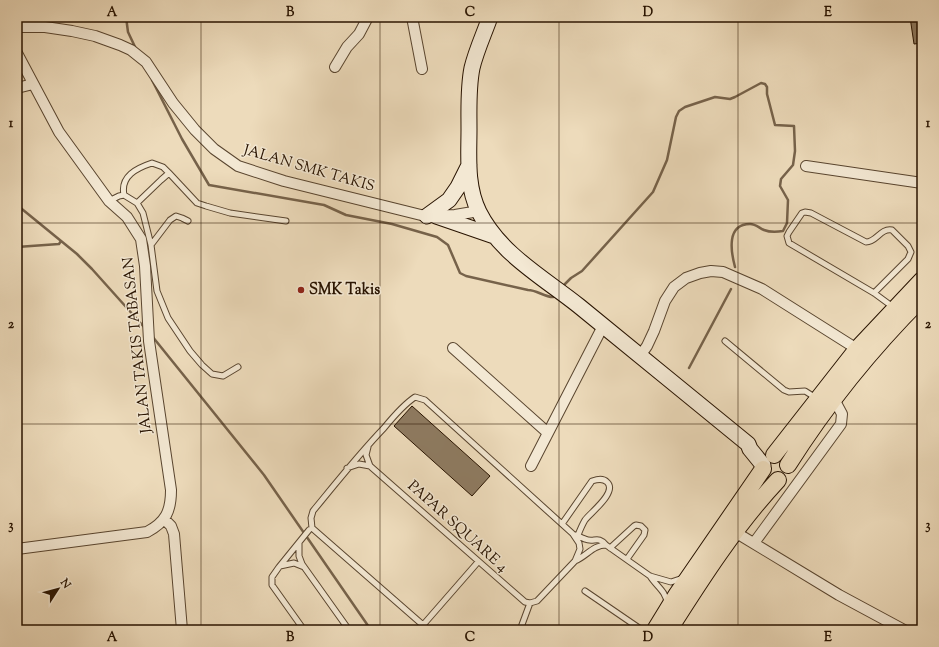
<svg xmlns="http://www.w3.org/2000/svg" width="939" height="647" viewBox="0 0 939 647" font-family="'Sorts Mill Goudy',serif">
  <rect width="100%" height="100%" fill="#eddbbb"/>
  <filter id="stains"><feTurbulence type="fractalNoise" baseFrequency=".005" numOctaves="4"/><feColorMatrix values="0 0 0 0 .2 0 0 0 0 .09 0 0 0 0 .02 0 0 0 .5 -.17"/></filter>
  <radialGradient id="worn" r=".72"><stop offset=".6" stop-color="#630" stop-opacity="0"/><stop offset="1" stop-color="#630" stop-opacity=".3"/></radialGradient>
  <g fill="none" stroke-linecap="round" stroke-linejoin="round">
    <path stroke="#76624a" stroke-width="2.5" d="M126,17L128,32L136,49
      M152,80L182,139L209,185L324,205L346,215L392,224L437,237L448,245L460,273L466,276L528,290C537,290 544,297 553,297L556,294
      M17,205L77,254L92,269L144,327
      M17,247L59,244L61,241
      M562,287L571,278L582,271L653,192L667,160L676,117L679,111L685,107L715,97L730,99L735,97L761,83L765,84L767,87V94L775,125L794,126L795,151L793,165L781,179L780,186L788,200L787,223L783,231C777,232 769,232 764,230C759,228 756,224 750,224C726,224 731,252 735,267
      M152,336L264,475L371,630
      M689,368L731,289"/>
  </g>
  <path fill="#8e7b61" stroke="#281300" d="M910,17H922V43L914,44Z
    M412,406L490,476L472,496L394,426Z"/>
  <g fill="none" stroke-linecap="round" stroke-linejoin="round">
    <g stroke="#59452f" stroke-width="7">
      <path id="service" d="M124,195C120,176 137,168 152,163L163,167L169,173
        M109,201L119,196L124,195L137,203L143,213L151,245L157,291L168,318L190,351L202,365L212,374L223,376L238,367
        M137,203L161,180L169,173L197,203L206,206L230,213L286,221
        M151,245L170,220L176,216L182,218L188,221
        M874,293L908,259L911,252L908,246L892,230C880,228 877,242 866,242L811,213L805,212L802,213L789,232L787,236L789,243L874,293L893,307
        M725,341L784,390L789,392L805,391L816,398
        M368,447L366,455L370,466
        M347,468L359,464L370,466L525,602L530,603L537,601L575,561L580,549L579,543L573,534L425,400L415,397C403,405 393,417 384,428C359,454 336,483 313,511L311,518L312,528L423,625L478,562
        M562,524L592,481C598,479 603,478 607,482C618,492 590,513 585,520C582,525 580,530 578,535
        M576,535C579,536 581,538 585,539C594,543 598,535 606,545L650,576L671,582L683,578
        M299,543V556L302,564L349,630
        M610,548L634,526L636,525L641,526L645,530L644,535L627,559
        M575,561C587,556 593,545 606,545
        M280,566L294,563L304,567
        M650,576C656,586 666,591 667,603
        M585,591L642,630
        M304,630L272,585V577L279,567L309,530
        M520,630L530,603"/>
    </g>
    <g stroke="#59452f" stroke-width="12">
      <path id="minor" d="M412,17L422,69
        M17,27H45L72,31L95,36L120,45L131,50L146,62L173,103L195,130L214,149L238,166L284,181L425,216L455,215L479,211
        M17,53L59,132L109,201L127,217L141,239L145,266L149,341L171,490C171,511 166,522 147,532L17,549
        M335,67L347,47L359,34L368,17
        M17,88L33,84
        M806,166L922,183
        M453,348L548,433
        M640,356L647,346L654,331L665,301L674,287L686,278L700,273L711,271L723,272L762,289L857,349
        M531,466L603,326
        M164,519L171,526L174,534L182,630
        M735,532L839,595L904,630
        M754,543L841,424L842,414L834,399"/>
    </g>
    <g stroke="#281300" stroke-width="17">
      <path id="secondary" d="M490,17C484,34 476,51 472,68C468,88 469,108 469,129C469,156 466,186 479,212C500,254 544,278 579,306C635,352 692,398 748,444L750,449L763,465
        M427,216L449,200L458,187L469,165
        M436,216L494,236"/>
    </g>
    <g stroke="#281300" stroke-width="18">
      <path id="primary" d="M774,455L857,349L922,280
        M788,465C826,405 872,348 922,298
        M655,630L677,594L763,469
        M669,630C702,578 736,525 778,480"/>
    </g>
    <use href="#service" stroke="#f3e8d3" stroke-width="5"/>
    <use href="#minor" stroke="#f3e8d3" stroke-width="10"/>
    <use href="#secondary" stroke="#f3e8d3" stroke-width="15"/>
    <use href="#primary" stroke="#eddbbb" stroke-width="16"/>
  </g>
  <path fill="none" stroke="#281300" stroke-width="1" stroke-opacity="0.55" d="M201,17V630M380,17V630M559,17V630M738,17V630M17,223H922M17,424H922"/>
  <circle fill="#8f2418" stroke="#f3e8d3" stroke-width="1.5" cx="301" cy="290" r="4"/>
  <g text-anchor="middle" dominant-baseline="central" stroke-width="3" stroke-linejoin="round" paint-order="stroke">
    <g font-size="15" fill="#281300" stroke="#f3e8d3">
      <text transform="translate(309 169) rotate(16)">JALAN SMK TAKIS</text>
      <text transform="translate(138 345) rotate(-96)">JALAN TAKIS TABASAN</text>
      <text transform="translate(457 527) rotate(42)">PAPAR SQUARE 4</text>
    </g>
    <g font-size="15" font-weight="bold" fill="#281300" stroke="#f3e8d3" text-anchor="start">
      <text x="309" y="290">SMK Takis</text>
    </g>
  </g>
  <rect width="939" height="647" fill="none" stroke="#eddbbb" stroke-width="44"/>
  <g transform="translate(58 589) rotate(54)" stroke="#f3e8d3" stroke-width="3" paint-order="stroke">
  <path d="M0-3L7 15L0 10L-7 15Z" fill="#281300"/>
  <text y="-6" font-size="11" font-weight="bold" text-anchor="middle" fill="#281300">N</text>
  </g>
  <rect x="22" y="22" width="895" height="603" fill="none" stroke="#281300" stroke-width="1.5"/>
  <g font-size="13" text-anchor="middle" font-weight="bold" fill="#281300">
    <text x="112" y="16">A</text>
    <text x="290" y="16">B</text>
    <text x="470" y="16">C</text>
    <text x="648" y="16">D</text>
    <text x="828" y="16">E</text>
    <text x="11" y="127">1</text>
    <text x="928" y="127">1</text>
    <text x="11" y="328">2</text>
    <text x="928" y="328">2</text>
    <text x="11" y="529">3</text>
    <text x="928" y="529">3</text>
    <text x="112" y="641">A</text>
    <text x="290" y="641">B</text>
    <text x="470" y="641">C</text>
    <text x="648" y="641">D</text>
    <text x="828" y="641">E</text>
  </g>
  <rect width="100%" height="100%" filter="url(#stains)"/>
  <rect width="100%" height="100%" fill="url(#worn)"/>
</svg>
